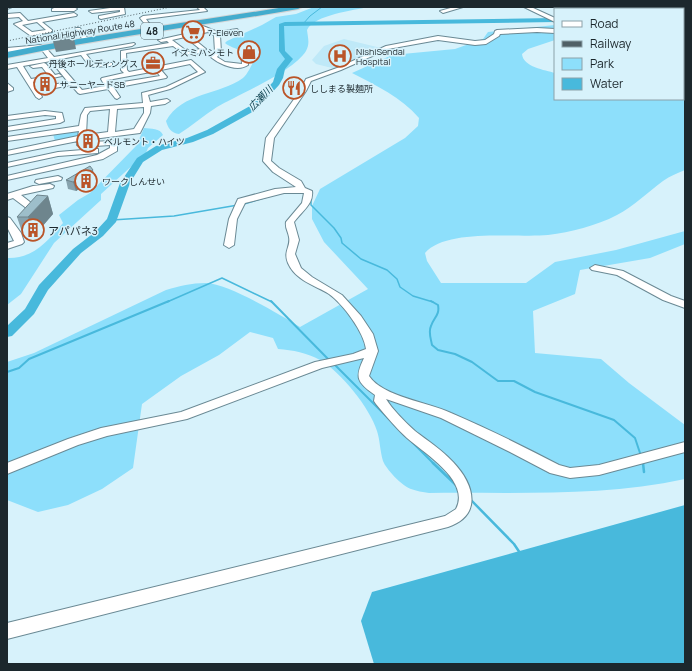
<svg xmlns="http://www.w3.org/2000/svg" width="692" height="671" viewBox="0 0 692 671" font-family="Manrope,'Noto Sans JP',sans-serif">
  <rect width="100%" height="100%" fill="#d7f2fb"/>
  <path fill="#bfe9f8" d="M55,32L59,42L28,46L27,37Z
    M344,39L377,47L383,48L336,69L316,64L312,60L324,46Z"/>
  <path fill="#8ddffb" d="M314,7H369C354,10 314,15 307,30C308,38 310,44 306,51C294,71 238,95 217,107C204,115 192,126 179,134C171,133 168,128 166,121C182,92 220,95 243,78C248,74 251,65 255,60C248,49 235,51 225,43L227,41L262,25L276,17L296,14Z
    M675,7H685V170C678,173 670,176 663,181C648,192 634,206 617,215C596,226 571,232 548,235C516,238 446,228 425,253L427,261L441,283H526L555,262L616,250L685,231V244L650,258L580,270L575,294L533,311L535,353L601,359L629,383L685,425V479C602,497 514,492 429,493C423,492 416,491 411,489C402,486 386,469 383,461C380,451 380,440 377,431C370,408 341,372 320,360C307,353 293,350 278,349L273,338L250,332L219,355L181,376L142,404L133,468L102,489L68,505L38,512L7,500V362L34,353L166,290C180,286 191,283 206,283C229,284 279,314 300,327L368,289L324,242L312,219V206L320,189L405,138L418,126L419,118C401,97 377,86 352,73L392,55L455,49L483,39L488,32L555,25V40L528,49L522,54C523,67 545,70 555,73V99H683V9H667Z
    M144,128C151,129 160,128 163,135L148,148L146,153L101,194V200L54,243L21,294L7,305V258C33,259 48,241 63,223L59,215L78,200L90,193L136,146Z
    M79,130V137L55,141L53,134Z"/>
  <path fill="#48b9dc" d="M685,505V664H374L361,621L372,592Z"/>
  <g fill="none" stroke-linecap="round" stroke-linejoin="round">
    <path stroke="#48b9dc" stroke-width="1" d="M303,24L310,16L322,7
      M683,30H685"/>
    <path stroke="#48b9dc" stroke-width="1.5" d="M311,198V205L334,228L341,238L342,243L361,259L387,270L397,279L400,287L413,296L433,302
      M244,204L274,195
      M112,220L174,216L238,205
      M167,302L222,278L272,302"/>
    <path stroke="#48b9dc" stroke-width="2" d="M271,301L330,361
      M431,301L438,305C440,315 434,317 431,326C428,332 431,339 432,345L438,350L455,354L472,362L498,381H514L535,392L614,420L635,438L641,456
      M334,364L389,419
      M7,372L19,368L29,359L169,301
      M412,442L434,464
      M643,462V464"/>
    <path stroke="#48b9dc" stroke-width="2.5" d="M433,463L457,486
      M643,463L644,472
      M470,499L514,544L520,553"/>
    <path fill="#48b9dc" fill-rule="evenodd" d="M685,7L683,10V9H678L680,7Z
      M555,18V22L284,26L285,51L293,59L285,69L283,78L279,85L256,110L213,134L193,142L162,150L143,162L130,183L116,222L103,236L81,253L48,290L34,314L12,336L7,337V326L25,309L39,285L73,249L95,232L107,219L120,183L137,158L156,146L187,138L207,130L250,106L273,82L277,69L285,59L279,51V24L285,22Z"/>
    <g stroke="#6a8994" stroke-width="2">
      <path id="minor" d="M7,7H12L7,9Z
        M117,7H124L125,14L101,19L99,18V16L120,12V10L92,13L89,11Z
        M197,7H203L207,11L146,19L151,26L148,28L140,18L143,16L200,10Z
        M454,7H463L443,13L440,11Z
        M524,7H531L555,18V22Z
        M54,8L74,7L77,9L74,11H52V9Z
        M74,13L77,15L76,16L42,22L52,30V32L31,36L14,24L23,21L19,17L7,18V14L20,13L28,21ZM37,22L46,30L32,32L22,25Z
        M199,26H203L218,32L237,29L240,32L239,33L220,35L221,52L217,57L225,62L242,64L241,50L245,43H249L247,50L248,65C238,72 221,65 212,58L211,57L215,52L214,35L208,32L190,36L206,49L202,53L185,55L173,46L126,53L127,70L129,72L191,60L205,72L170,89L148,95L150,102L167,99L170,101L165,104L151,106L150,113L140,133L85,140V142L117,141V151L103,159L7,180V176L97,155L110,148V145L81,147L77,145L78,141L7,155V151L78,136L79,131L7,141V137L79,126L81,115L85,108L143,103L142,93L166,87L198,72L190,64L161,70L167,77L166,78L114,88L120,97L117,99L115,98L108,89L80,94L78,93L71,85L39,91L42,97L39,99L36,97L17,67L7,69V65L48,58L41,49L7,52V48L41,45L46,48L54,57L134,43L135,44L132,46L86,54L94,64L112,63V65L110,66L90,67L81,55L56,60L82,90L105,86L101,79L102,78L124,73L121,70V51L169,43L167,41L161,42L158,40L203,30L199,28ZM185,37L200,49L188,52L172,40ZM51,61L68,82L36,88L33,82L62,76L59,74L55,75L46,64L44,63L30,66L33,68L42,67L49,76L31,79L23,66ZM156,71L160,76L111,84L108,80ZM144,107V113L134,129L115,132L117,109ZM110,109L108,132L86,135L87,115L90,111Z
        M76,28H80L89,40L88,41H84L75,29Z
        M537,28L555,29V33L537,32L500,34L499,36L486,44L475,45L438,40L388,49L341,70L311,81L306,91L274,138L271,161L279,168L301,181L305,188L312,191C314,204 301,212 294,222L299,240L295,254L301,268L312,277L342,295L361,316L373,334L378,351L369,376C383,397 428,402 451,413C488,429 523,446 559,465L570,468L599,465L685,442V452L599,475L570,478L550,473L510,452L441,418L386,399C393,410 405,422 415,431C428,441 442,450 453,462C474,484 483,515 448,527L7,639V623L445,516L456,509C471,481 424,453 407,438C396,428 386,416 376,404L374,401L375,395C356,382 355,377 364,358L322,368L187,419L107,436L78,445L7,474V463L68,439L101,428L181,412L315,362L353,354L366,349C364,332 343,304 329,294C315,285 296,281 288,263C283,251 291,247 289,237C288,231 285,228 286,222L302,203L304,193H284L245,203L237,219L234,245L229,248L224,245L229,219L238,199L275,189L296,187L273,172L263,161L266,138L300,91L306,79L337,68L386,46L438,36L475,41L485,40L494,34L495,31L497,30Z
        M683,47H685V51H683Z
        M7,83L13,88V90L7,92Z
        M45,111L62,113L64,121L60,123L7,131V127L56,119V116L45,115L7,120V116Z
        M95,149H98V153L58,156L7,167V163L58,152Z
        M58,176L62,178L61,180L39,184L35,182L36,180Z
        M50,184L54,186L53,188L21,195L39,209L40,211L39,213H33L13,198L7,200V194L33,186Z
        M7,217L10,218L21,233L24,242L22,244L7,249V243L14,241L7,227Z
        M595,265L623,271L671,296L685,301V308L663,300L617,275L592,270L590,268Z"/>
    </g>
    <g stroke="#d2d4d5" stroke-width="2">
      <path id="highway" d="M285,7H302L298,9C201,26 103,38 7,58V52C99,34 192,22 285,7Z"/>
    </g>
    <use href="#minor" fill="#fff" fill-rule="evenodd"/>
    <use href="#highway" fill="#43accd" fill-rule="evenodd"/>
    <path stroke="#506066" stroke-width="1" stroke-dasharray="1 2" stroke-linecap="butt" d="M7,41L171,7"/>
  </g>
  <path fill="#87a3ae" d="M95,179L76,191L68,189L66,180Z
    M48,196L53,214L34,236L23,235L17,217Z"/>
  <path fill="#6e858d" d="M73,33L76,49L56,52L52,38Z
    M93,170L95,179L76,191L73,182Z
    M48,196L53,214L34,236L28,217Z"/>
  <path fill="#9dbeca" stroke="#6e858d" d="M73,33V35L52,38V36Z
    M90,166L93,170L73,182L66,180Z
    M37,195L48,196L28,217H17Z"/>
  <defs>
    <g id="supermarket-ring" transform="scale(1.15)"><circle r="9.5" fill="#d7f2fb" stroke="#ba5428" stroke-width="1.5"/><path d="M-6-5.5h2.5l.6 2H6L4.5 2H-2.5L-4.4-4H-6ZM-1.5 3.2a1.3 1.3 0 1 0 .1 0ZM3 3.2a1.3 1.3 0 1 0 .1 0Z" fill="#ba5428"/></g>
    <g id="shop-ring" transform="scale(1.15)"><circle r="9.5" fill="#d7f2fb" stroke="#ba5428" stroke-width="1.5"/><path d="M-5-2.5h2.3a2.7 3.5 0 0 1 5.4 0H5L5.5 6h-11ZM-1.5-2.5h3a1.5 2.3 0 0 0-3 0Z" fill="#ba5428"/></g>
    <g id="hospital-ring" transform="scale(1.15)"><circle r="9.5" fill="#d7f2fb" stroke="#ba5428" stroke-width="1.5"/><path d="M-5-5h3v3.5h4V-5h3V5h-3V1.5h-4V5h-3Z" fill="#ba5428"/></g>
    <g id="office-ring" transform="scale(1.15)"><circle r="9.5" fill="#d7f2fb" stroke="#ba5428" stroke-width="1.5"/><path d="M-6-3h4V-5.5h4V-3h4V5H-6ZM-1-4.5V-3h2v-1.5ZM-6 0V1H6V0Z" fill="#ba5428"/></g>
    <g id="building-ring" transform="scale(1.15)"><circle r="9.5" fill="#d7f2fb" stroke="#ba5428" stroke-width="1.5"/><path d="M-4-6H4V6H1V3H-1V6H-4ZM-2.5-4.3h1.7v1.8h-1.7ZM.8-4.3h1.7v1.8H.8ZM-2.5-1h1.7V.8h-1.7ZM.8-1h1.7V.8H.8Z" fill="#ba5428"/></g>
    <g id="restaurant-ring" transform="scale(1.15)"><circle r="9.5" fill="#d7f2fb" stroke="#ba5428" stroke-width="1.5"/><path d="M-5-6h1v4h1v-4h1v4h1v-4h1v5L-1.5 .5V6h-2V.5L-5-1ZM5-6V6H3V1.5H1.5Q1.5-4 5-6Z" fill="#ba5428"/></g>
  </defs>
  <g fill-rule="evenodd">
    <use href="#supermarket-ring" x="193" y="32"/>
    <use href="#shop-ring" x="249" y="52"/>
    <use href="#hospital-ring" x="340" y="56"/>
    <use href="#office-ring" x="153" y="63"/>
    <use href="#building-ring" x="45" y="84"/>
    <use href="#restaurant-ring" x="294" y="88"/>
    <use href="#building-ring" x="88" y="141"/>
    <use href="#building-ring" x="86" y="181"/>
    <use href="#building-ring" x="33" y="230"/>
  </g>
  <g text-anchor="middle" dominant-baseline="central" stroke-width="3" stroke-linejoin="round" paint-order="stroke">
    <g font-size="9" fill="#1c282d" stroke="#d7f2fb">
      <text transform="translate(80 32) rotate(-9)">National Highway Route 48</text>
    </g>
    <g font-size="9" fill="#1c282d" stroke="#d7f2fb" text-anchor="start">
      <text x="208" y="32">7-Eleven</text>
      <text x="356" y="51">NishiSendai<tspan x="356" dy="10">Hospital</tspan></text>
      <text x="234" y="52" text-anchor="end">イズミハシモト</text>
      <text x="138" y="63" text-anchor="end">丹後ホールディングス</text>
      <text x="60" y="84">サニーヤードSB</text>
      <text x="310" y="88">ししまる製麺所</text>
      <text x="104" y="141">ベルモント・ハイツ</text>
      <text x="102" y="181">ワークしんせい</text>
    </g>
    <rect fill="#d7f2fb" stroke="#54656b" stroke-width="1" x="141" y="23" width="22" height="16" rx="3"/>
    <g font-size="10" font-weight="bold" fill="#1c282d">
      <text x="152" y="31">48</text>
    </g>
    <g font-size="10" font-style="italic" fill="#053a48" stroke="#d7f2fb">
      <text transform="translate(260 98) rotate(-46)">広瀬川</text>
    </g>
    <g font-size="11" fill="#1c282d" stroke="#d7f2fb" text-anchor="start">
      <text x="48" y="230">アパパネ3</text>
    </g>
  </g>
  <rect width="692" height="671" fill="none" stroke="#1c282d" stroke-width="16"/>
  <rect x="554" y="8" width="130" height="92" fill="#d7f2fb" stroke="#8ca1a9"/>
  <rect x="562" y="21" width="20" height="6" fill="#ffffff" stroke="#8ca1a9"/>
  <text x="590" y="28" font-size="12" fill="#1c282d">Road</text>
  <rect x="562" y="41" width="20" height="6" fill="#506066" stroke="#8ca1a9"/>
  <text x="590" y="48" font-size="12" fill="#1c282d">Railway</text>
  <rect x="562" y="58" width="20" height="12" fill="#8ddffb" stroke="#8ca1a9"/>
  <text x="590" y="68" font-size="12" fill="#1c282d">Park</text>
  <rect x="562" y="78" width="20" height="12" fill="#48b9dc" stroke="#8ca1a9"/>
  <text x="590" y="88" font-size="12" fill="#1c282d">Water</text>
</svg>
